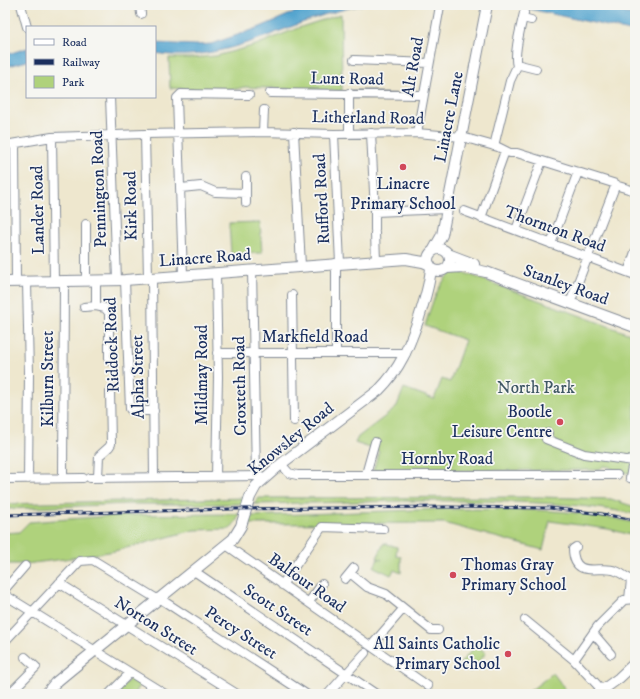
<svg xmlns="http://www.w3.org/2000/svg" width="640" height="699" viewBox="0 0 640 699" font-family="'IM FELL DW Pica',serif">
  <rect width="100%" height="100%" fill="#f6f6f2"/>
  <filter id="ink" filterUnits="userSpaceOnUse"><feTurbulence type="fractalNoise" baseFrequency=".025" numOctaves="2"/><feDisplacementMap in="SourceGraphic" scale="8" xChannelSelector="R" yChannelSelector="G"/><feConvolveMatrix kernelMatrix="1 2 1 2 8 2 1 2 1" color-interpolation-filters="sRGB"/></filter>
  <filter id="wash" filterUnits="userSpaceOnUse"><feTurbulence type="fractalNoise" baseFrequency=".012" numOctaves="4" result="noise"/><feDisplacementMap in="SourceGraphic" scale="16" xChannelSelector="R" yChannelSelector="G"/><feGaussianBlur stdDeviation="0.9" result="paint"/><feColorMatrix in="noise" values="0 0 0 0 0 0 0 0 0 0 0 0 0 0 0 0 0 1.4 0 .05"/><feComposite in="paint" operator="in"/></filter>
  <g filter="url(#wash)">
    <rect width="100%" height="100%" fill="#eee7ce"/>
    <path fill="#afd27b" stroke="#65806c" d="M341,14L342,91L244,87L237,89L202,90L170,88L169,58H191L216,56L256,45L298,28Z
      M260,222L262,253L231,254L229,223Z
      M458,272L468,274L635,336V474L615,471L610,467L604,466L598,470L373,471L379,451L355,443L358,437L396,408L404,388L434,399L442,379L450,382L465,340L425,326C431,306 436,288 450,273Z
      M540,497L611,499L635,507V514C579,503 526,502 469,501C398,500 326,503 254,504L259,498Z
      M244,498L243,504H128L5,509V504Z
      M444,509C508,510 573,507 635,523V536L608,529L550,521L543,550L444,523L248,524L250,516Z
      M239,514L237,520L230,529L194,530L115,551L72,558L26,564H5V533L19,532L29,522L123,515Z
      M384,543L397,547L396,556L401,557V573L394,570L391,575L374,567L378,559L382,560L377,558Z
      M476,645L486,653L470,672L460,664Z
      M553,673L569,694H526Z
      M131,678L140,685L135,694H115Z"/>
    <path fill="#54a5cf" stroke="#386a96" d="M316,5H362C345,9 328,13 312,19C262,37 210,63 155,53V43L196,45L211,44L258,28L295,12Z
      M511,5H587L635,15V32Z
      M27,48V61L5,67V55Z"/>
  </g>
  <g filter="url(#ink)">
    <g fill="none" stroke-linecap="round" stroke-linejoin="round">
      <g stroke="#848b96" stroke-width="10">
        <path id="minor" d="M21,5L27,27
          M140,5L141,14
          M523,18L531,20
          M354,60L429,63
          M517,66C513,55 521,26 524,13
          M270,93L423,95
          M349,93V134
          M110,97L117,280
          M263,132L264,110
          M294,132L301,266
          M371,133L375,212V230
          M417,133L440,6
          M145,134L148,278
          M334,134L340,263
          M52,137L54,281
          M15,144L16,281
          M5,145L52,137L145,134L263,132L334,134L417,133L462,137L498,147L510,153H517L616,184L570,303
          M494,146L510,81L517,66L520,65L536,69
          M615,185L635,191
          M181,188L201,186L215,192L246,193
          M246,203V177
          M464,211L635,275
          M375,212L447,209
          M481,218L505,151
          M86,224V281
          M516,230L542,161
          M375,233L376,261
          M551,244L578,172
          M252,270L256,475
          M628,272L635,252
          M216,273L218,377L216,476
          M183,275L177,98L181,94L249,95
          M152,278L154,477
          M125,280L130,409L132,411H154
          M96,281V306L105,308L109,313V361
          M27,282L29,374L28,479
          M292,295L294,421
          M84,307L96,306
          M336,352V263
          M217,353H406
          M548,433L546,439L584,454L633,461L630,478L635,479
          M281,464L289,473L297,475H617
          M366,474L375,442
          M98,477L99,456L109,447L111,444L110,391
          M63,478L64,281
          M90,478L261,476
          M5,479L83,478
          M226,545L428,686
          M576,547L573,549C574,581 600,564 616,571C623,574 629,579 635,582
          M194,571L376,694
          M350,573L367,587L386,594L431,630H438
          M345,579L354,568
          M59,583L237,694
          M282,585L322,527L383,529
          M5,589L25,566
          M5,595L165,694
          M159,598L306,694
          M629,599L631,580
          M309,602L322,584
          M525,620L574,660L602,690
          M593,633L611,654
          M5,641L80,561L93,560L157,599
          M371,646L403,609
          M574,660L598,626L624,600L635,599
          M9,694L36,667L25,657
          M109,694L130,673
          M328,694L365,653"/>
      </g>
      <g stroke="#848b96" stroke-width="12">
        <path id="major" d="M428 260a11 11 0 1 1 22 0a11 11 0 1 1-22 0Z
          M433,251L442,235L487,5
          M448,254L474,264
          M447,268L463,267L486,272L635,327
          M5,282L125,280L406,259L423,262L430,265
          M46,694L55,683L72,669L233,539L241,526L250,497L256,486L281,464L379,390C401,368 409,346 419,318C424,301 430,285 431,267
          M597,694L619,678L635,663"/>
      </g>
      <use href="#minor" stroke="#fff" stroke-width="8"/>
      <use href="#major" stroke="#fff" stroke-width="10"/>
      <g stroke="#1b2f5e" stroke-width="3">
        <path id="rail" d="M5,515L231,509L446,507L550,508L602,514L635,520"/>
      </g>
      <use href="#rail" stroke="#f6f6f2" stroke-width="1.5" stroke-dasharray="4.5" stroke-linecap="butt"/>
    </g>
  </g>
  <g fill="#d1495b" stroke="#f6f6f2" stroke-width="1.5">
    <circle cx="403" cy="167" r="4"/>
    <circle cx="560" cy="422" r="4"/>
    <circle cx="453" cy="575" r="4"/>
    <circle cx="508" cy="654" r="4"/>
  </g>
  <g text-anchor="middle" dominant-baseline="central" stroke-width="3.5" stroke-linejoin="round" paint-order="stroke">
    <g font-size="17" fill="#1b2f5e" stroke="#f6f6f2">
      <text transform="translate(413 67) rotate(-80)">Alt Road</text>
      <text transform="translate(347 79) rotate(1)">Lunt Road</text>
      <text transform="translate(449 117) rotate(-79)">Linacre Lane</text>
      <text transform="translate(368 118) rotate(1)">Litherland Road</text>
      <text transform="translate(99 189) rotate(-92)">Pennington Road</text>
      <text transform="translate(322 199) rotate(-93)">Rufford Road</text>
      <text transform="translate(131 206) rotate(-91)">Kirk Road</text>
      <text transform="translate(38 210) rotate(-91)">Lander Road</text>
      <text transform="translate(555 229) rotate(20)">Thornton Road</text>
      <text transform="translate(205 258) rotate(-4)">Linacre Road</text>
      <text transform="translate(566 285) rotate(20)">Stanley Road</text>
      <text x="315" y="337">Markfield Road</text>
      <text transform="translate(112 345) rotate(-92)">Riddock Road</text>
      <text transform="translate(202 375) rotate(-90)">Mildmay Road</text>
      <text transform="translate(138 377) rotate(-91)">Alpha Street</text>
      <text transform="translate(48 379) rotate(-90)">Kilburn Street</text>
      <text transform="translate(240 386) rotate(-91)">Croxteth Road</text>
      <text transform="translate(291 439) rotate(-39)">Knowsley Road</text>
      <text x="447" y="459">Hornby Road</text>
      <text transform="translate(307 583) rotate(35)">Balfour Road</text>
      <text transform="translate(278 610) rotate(34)">Scott Street</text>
      <text transform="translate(156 626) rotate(32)">Norton Street</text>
      <text transform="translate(241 633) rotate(33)">Percy Street</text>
    </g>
    <g font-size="17" fill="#1b2f5e" stroke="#f6f6f2" text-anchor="end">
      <text x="403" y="184" text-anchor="middle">Linacre<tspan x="403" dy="20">Primary School</tspan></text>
      <text x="552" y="412">Bootle<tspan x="552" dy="20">Leisure Centre</tspan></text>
      <text x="461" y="565" text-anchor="start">Thomas Gray<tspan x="461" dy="20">Primary School</tspan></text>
      <text x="500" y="644">All Saints Catholic<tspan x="500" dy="20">Primary School</tspan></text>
    </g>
    <g font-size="17" fill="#405865" stroke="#f6f6f2">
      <text x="536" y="388">North Park</text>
    </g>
  </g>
  <rect width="640" height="699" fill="none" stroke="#f6f6f2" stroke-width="20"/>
  <rect x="26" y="26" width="130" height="72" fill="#f6f6f2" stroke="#9ea6b7"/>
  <rect x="34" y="39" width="20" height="6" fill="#ffffff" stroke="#9ea6b7"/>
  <text x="62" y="46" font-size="12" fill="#1b2f5e">Road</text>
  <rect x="34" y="59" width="20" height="6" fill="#1b2f5e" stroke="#9ea6b7"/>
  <text x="62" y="66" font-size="12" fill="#1b2f5e">Railway</text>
  <rect x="34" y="76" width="20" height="12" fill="#afd27b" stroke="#9ea6b7"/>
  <text x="62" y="86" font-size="12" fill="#1b2f5e">Park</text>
</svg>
